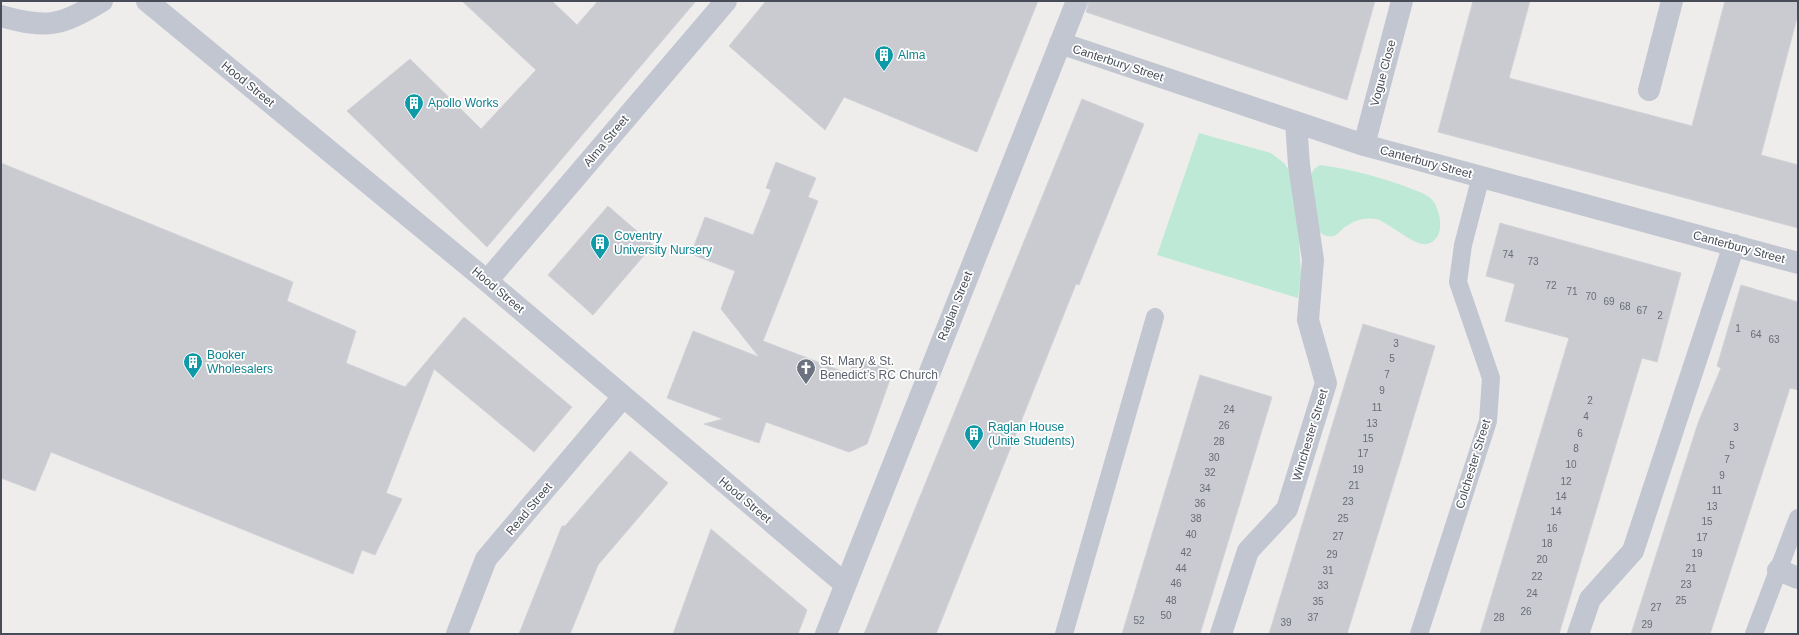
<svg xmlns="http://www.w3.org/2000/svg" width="1799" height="635" viewBox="0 0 1799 635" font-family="Helvetica,sans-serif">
  <rect width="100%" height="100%" fill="#efedec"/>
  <path fill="#bfe9d7" d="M1199,133L1271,153L1284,163L1291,173L1297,204L1301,275L1298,298L1157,255Z
    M1320,165C1351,169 1388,179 1417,191C1423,193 1431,197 1434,202C1441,214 1445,236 1430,243C1417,250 1391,223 1376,219C1366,217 1354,220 1345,227C1342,229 1339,233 1336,235C1328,239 1320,234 1316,227C1313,219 1314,205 1312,197C1311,184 1307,171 1320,165Z"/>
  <path fill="#cacbd1" stroke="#d1d2d7" d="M462,1H552L577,25L598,1H696L487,247L347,111L410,59L481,129L536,70Z
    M766,1H1038L977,152L844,97L825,130L729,46Z
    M1089,1H1375L1347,100L1086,12Z
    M1473,1H1530L1509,78L1692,126L1725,1H1798V14L1761,155L1798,165V228L1438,132Z
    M1082,99L1144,124L1079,285L1076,284L936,634H864Z
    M776,162L816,178L808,197L818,201L763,341L849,374L856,356L893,371L867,444L849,452L766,422L759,443L704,424L723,419L667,398L693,331L759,357L721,309L735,271L691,254L705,217L753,235L771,190L766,188Z
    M1,163L293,282L287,301L356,331L346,363L405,387L464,317L572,407L534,452L434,369L386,493L402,499L375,555L362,550L353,574L51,452L35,491L1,478Z
    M608,206L653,245L593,315L548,275Z
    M1500,223L1681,273L1657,362L1642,358L1559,634H1480L1569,338L1505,321L1515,284L1486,276Z
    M1741,285L1798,302V390L1790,388L1710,634H1631L1698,423L1721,368L1717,366Z
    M1363,324L1435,346L1402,456L1347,634H1269Z
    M1200,375L1272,397L1239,506L1200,634H1122Z
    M630,451L668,483L598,565L570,634H519L562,526H565Z
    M711,529L807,610L798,634H673Z"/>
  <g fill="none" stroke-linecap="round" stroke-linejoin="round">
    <path stroke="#c1c6d0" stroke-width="18" d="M1064,634L1155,317
      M1419,634L1488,421L1491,378L1458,282L1463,245L1481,176
      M1754,634L1798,518"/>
    <path stroke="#c1c6d0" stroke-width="22" d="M147,1L487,281L845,584
      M1,16C48,29 60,26 102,1
      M1060,43L1364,145L1798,263
      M1649,90L1672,1
      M1364,145L1402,1
      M487,281L726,1
      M1778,570L1798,578
      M457,634L486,559L623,397
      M826,634L1077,1
      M1221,634L1248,551L1287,509L1326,383L1308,320L1313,260L1299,165L1296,122
      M1578,634L1590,599L1633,551L1734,245"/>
  </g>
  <defs>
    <g id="building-pin" transform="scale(1)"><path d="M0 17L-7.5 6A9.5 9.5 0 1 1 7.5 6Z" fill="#0f9aa8" stroke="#fff"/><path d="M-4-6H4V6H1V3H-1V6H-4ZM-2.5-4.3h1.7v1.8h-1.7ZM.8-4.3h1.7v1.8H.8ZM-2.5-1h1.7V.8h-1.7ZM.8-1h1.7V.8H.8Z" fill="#fff"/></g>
    <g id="church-pin" transform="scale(1)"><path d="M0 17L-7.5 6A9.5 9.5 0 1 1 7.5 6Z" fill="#6b7280" stroke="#fff"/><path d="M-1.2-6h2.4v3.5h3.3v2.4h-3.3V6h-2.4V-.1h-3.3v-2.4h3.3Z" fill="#fff"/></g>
  </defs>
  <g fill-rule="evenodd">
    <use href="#building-pin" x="884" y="55"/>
    <use href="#building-pin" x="414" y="103"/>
    <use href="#building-pin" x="600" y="243"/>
    <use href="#building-pin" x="193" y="362"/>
    <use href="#church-pin" x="806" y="368"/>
    <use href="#building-pin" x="974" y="434"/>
  </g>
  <g text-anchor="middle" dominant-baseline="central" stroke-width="3.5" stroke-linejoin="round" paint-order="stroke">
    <g font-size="10" fill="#686c76">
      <text x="1508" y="254">74</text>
      <text x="1533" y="261">73</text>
      <text x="1551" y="285">72</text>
      <text x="1572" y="291">71</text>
      <text x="1591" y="296">70</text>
      <text x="1609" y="301">69</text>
      <text x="1625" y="306">68</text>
      <text x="1642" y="310">67</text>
      <text x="1660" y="315">2</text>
      <text x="1738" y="328">1</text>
      <text x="1756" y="334">64</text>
      <text x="1774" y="339">63</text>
      <text x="1396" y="343">3</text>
      <text x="1392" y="358">5</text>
      <text x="1387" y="374">7</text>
      <text x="1382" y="390">9</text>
      <text x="1590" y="400">2</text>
      <text x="1377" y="407">11</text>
      <text x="1229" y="409">24</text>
      <text x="1586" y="416">4</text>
      <text x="1372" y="423">13</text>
      <text x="1224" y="425">26</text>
      <text x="1736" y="427">3</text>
      <text x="1580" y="433">6</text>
      <text x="1368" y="438">15</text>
      <text x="1219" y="441">28</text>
      <text x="1732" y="445">5</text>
      <text x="1576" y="448">8</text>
      <text x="1363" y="453">17</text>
      <text x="1214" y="457">30</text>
      <text x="1727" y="459">7</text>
      <text x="1571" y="464">10</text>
      <text x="1358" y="469">19</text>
      <text x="1210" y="472">32</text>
      <text x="1722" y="475">9</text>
      <text x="1566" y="481">12</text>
      <text x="1354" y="485">21</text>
      <text x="1205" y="488">34</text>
      <text x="1717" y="490">11</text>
      <text x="1561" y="496">14</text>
      <text x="1348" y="501">23</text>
      <text x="1200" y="503">36</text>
      <text x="1712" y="506">13</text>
      <text x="1556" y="511">14</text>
      <text x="1196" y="518">38</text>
      <text x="1343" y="518">25</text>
      <text x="1707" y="521">15</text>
      <text x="1552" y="528">16</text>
      <text x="1191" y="534">40</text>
      <text x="1338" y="536">27</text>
      <text x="1702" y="537">17</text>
      <text x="1547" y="543">18</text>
      <text x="1186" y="552">42</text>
      <text x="1697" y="553">19</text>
      <text x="1332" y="554">29</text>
      <text x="1542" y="559">20</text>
      <text x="1181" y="568">44</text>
      <text x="1691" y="568">21</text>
      <text x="1328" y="570">31</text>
      <text x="1537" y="576">22</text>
      <text x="1176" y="583">46</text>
      <text x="1686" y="584">23</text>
      <text x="1323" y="585">33</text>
      <text x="1532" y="593">24</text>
      <text x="1171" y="600">48</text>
      <text x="1681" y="600">25</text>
      <text x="1318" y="601">35</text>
      <text x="1656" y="607">27</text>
      <text x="1526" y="611">26</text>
      <text x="1166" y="615">50</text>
      <text x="1313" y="617">37</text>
      <text x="1499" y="617">28</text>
      <text x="1139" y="620">52</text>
      <text x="1286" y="622">39</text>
      <text x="1647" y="624">29</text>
    </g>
    <g font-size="12" fill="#0d838f" stroke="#fff" text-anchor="start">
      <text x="898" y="55">Alma</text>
      <text x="428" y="103">Apollo Works</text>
      <text x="614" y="236">Coventry<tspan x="614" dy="14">University Nursery</tspan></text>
      <text x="207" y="355">Booker<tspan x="207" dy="14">Wholesalers</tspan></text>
      <text x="988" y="427">Raglan House<tspan x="988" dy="14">(Unite Students)</tspan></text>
    </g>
    <g font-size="12" fill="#474c58" stroke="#fff">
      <text transform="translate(1118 63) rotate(18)">Canterbury Street</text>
      <text transform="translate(1383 73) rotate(-75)">Vogue Close</text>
      <text transform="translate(248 84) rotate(39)">Hood Street</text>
      <text transform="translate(606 141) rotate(-50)">Alma Street</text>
      <text transform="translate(1426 162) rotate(15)">Canterbury Street</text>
      <text transform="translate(1739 247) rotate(15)">Canterbury Street</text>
      <text transform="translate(498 290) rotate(40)">Hood Street</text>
      <text transform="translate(955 306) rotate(-68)">Raglan Street</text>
      <text transform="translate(1310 435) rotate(-73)">Winchester Street</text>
      <text transform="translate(1473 464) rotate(-73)">Colchester Street</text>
      <text transform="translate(745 500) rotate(40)">Hood Street</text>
      <text transform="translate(529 509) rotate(-50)">Read Street</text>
    </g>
    <g font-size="12" fill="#5b616d" stroke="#fff" text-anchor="start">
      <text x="820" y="361">St. Mary &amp; St.<tspan x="820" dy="14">Benedict’s RC Church</tspan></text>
    </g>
  </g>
  <rect width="1799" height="635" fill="none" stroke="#474c58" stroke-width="4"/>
</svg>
